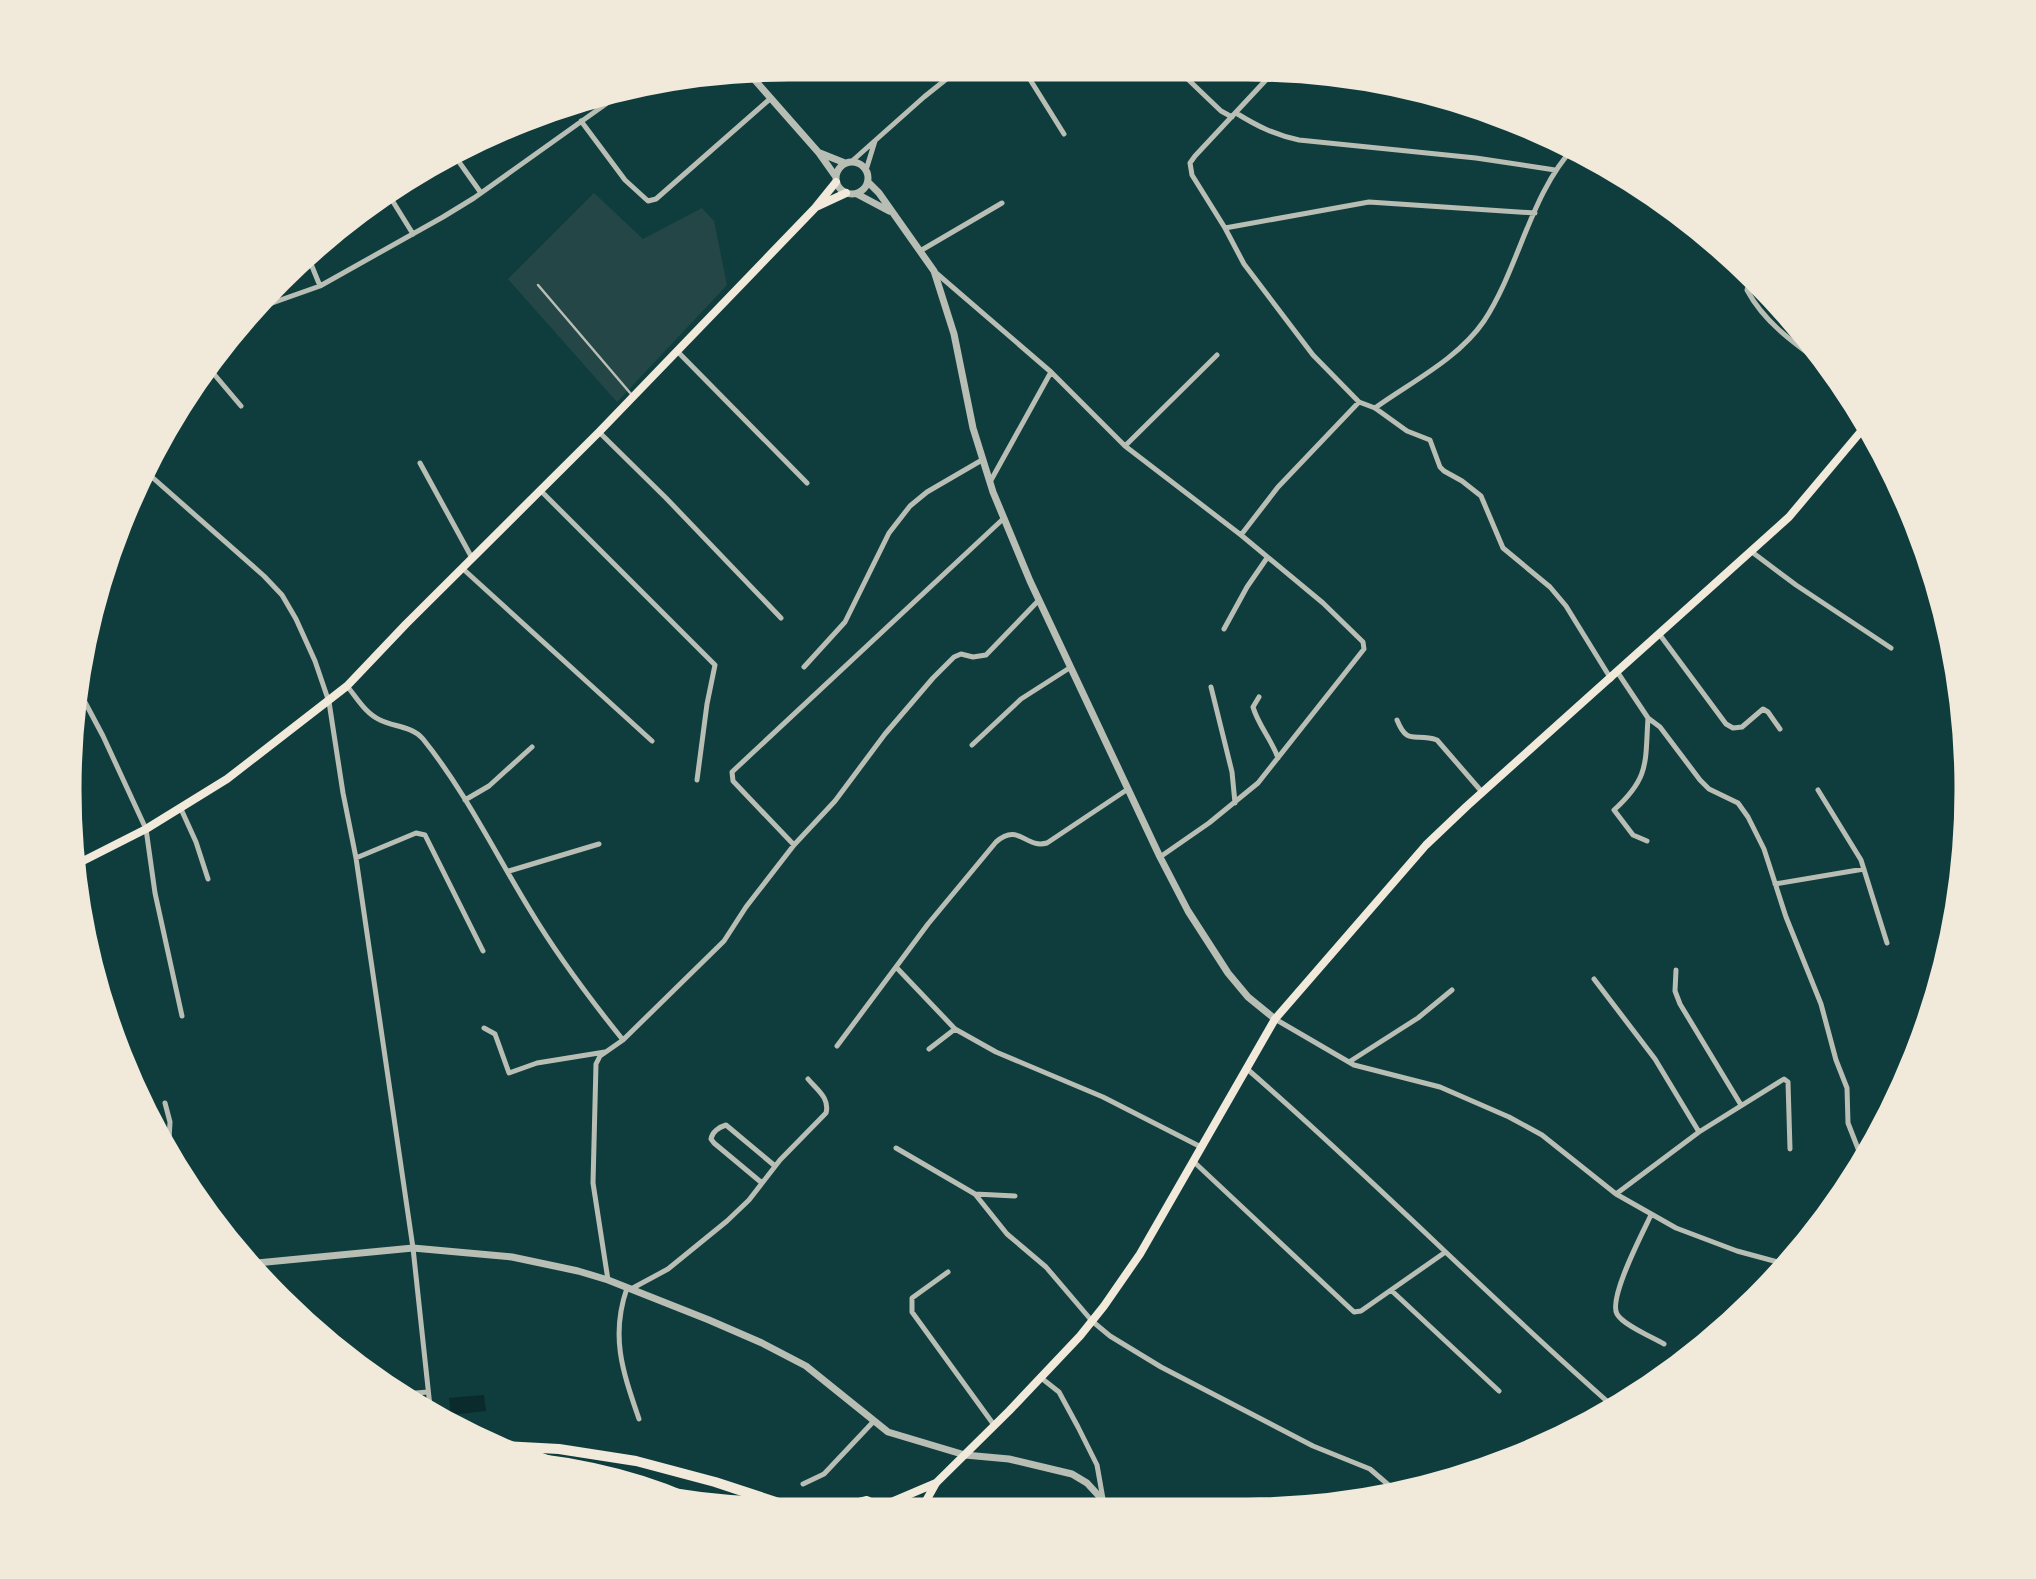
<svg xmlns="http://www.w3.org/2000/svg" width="2036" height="1579" viewBox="0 0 2036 1579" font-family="Inter,sans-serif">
  <rect width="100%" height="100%" fill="#0f3d3e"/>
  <path fill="#244646" d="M594,193L643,239L702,208L714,221L727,285L617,402L508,279Z"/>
  <path fill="#0a2a2b" d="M484,1395L486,1411L451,1415L449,1398Z"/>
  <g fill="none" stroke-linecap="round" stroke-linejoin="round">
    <path stroke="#b8beb3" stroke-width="2.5" d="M538,285L631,394"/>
    <path stroke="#b8beb3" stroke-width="5" d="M1021,65L1064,134
      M1174,66L1221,111L1232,117
      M1279,66L1195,156L1190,163L1192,175L1225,228L1244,264L1313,355L1359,402
      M599,91L610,101
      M1236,113C1257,126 1275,135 1299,140L1476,158L1555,170
      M581,121L625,180L648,201L656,199L771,98
      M452,152L481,193
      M851,162L924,97L964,65
      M866,170L875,141
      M387,192L413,234
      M1699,226L1701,231
      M1225,228L1369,202L1535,213
      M920,251L1002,203
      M307,254L320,286
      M935,272L1051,372L1125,446L1241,535L1323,603L1363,642L1364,649L1258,783L1209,823L1160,857
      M1752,274L1747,290C1767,328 1807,352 1841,377
      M252,310L320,286L443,217L474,198L610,101L638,85
      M677,351L807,483
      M208,367L241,406
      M1375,408C1411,382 1458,359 1484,321C1520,266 1530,193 1576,145
      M599,432L666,498L781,618
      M1125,446L1217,355
      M420,463L472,558
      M144,470L264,576L282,595L296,619L315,661L329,702L343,793L356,858L413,1248L431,1416
      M990,482L1051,372
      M541,491L715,665L707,704L697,780
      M1241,535L1278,487L1359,402L1375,408L1407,431L1430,440L1440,467L1444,471L1462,481L1481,496L1503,548L1550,587L1566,606L1611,679
      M1752,552L1796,585L1891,648
      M462,568L652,741
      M1224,629L1247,587L1267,558
      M1660,635L1726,724L1733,728L1742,727L1763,709L1768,712L1780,729
      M804,667L845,622L889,533L910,506L927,492L982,460
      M1618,673L1648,718L1660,727L1700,780L1709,789L1738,803L1748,817L1764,849L1786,917L1821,1004L1836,1060L1847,1088L1848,1123L1864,1164
      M347,686C357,698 365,713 380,720C394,727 412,726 423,739C465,791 495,853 530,910C557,955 590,999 623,1040
      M1211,687L1232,772L1235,803
      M78,689L103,736L146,829L155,893L182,1016
      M1259,697L1253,707C1258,725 1272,740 1278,758
      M1397,720C1408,747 1415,732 1437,740L1482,792
      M972,745L1021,699L1071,667
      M1818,790L1861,860L1887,943
      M465,800L489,786L532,747
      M181,809L196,842L208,879
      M1647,841L1633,835L1614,810C1650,777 1645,763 1648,718
      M794,845L733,781L732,772L1003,519
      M356,858L416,833L425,835L483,951
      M509,871L599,844
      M1775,884L1864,869
      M1961,888L1962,881
      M896,967L955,1029
      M1676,970L1675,991L1680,1004L1741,1105
      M1594,979L1655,1059L1699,1132
      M1275,1019L1354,1065L1440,1087L1509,1117L1542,1135L1616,1194L1676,1228L1737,1251L1789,1265
      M484,1028L495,1034L509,1073L537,1063L605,1052
      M837,1046L928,924L996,842C1019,822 1025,849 1047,843L1128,789
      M929,1049L955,1029L996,1052L1103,1097L1201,1147
      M1349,1062L1418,1018L1452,990
      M1246,1068C1373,1178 1489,1298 1616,1409
      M165,1103L170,1122L168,1158
      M896,1148L975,1194L1007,1234L1046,1267L1092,1321L1110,1336L1161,1367L1313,1446L1370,1469L1399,1494
      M1193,1161L1354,1312L1361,1311L1444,1253
      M762,1183L714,1143L711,1139C712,1132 719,1127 726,1125L775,1166
      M975,1194L1015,1196
      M1616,1194L1699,1132L1784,1079L1788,1082L1790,1149
      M1651,1215C1643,1232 1608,1298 1617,1314C1623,1325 1652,1337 1664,1344
      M948,1272L912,1298V1312L994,1425
      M608,1280L593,1183L596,1064L600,1056L623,1040L724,941L746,907L794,845L835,801L885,734L933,678L954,657L961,654L973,657L986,655L1039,600
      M627,1288C610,1337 623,1372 639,1419
      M631,1289L668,1269L727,1221L749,1200L780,1160L826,1113C830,1098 817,1090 808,1079
      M1392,1291L1499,1391
      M1040,1377L1059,1392L1078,1427L1097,1465L1103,1499
      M392,1395L428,1392
      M803,1484L824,1474L873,1422
      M1389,1497V1486"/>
    <path stroke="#b8beb3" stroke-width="7" d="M746,70L819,153L836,177
      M820,153L845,163
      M836 178a16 16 0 1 1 32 0a16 16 0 1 1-32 0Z
      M868,182L879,193L934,271L954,334L973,428L993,492L1030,581L1160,857L1188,911L1228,973L1248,997L1275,1019
      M857,194L889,211
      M246,1264L413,1248L512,1257L578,1271L608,1280L709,1320L762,1343L806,1366L888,1432L965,1455L1009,1459L1072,1474L1087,1483L1110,1508"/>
    <path stroke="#f1e9da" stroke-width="8" d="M818,206L846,193
      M75,865L146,829L227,779L347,686L406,624L599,432L815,208L836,182
      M882,1506L936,1483
      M835,1508L867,1500L884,1508
      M922,1508L936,1483L1009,1411L1080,1336L1104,1306L1140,1254L1275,1019L1426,845L1467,806L1789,517L1868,423"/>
    <path stroke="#f1e9da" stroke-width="10" d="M485,1445L559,1449L636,1461L715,1482L794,1508
      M505,1455C574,1461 647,1476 709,1508"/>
  </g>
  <path d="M0 0H2036V1579H0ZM789 77H1247A712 712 0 0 1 1959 789V790A712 712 0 0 1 1247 1502H789A712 712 0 0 1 77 790V789A712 712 0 0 1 789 77Z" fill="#f1e9da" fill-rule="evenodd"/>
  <path fill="none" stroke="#f1e9da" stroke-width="9" d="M789 77H1247A712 712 0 0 1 1959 789V790A712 712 0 0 1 1247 1502H789A712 712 0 0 1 77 790V789A712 712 0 0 1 789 77Z"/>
</svg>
